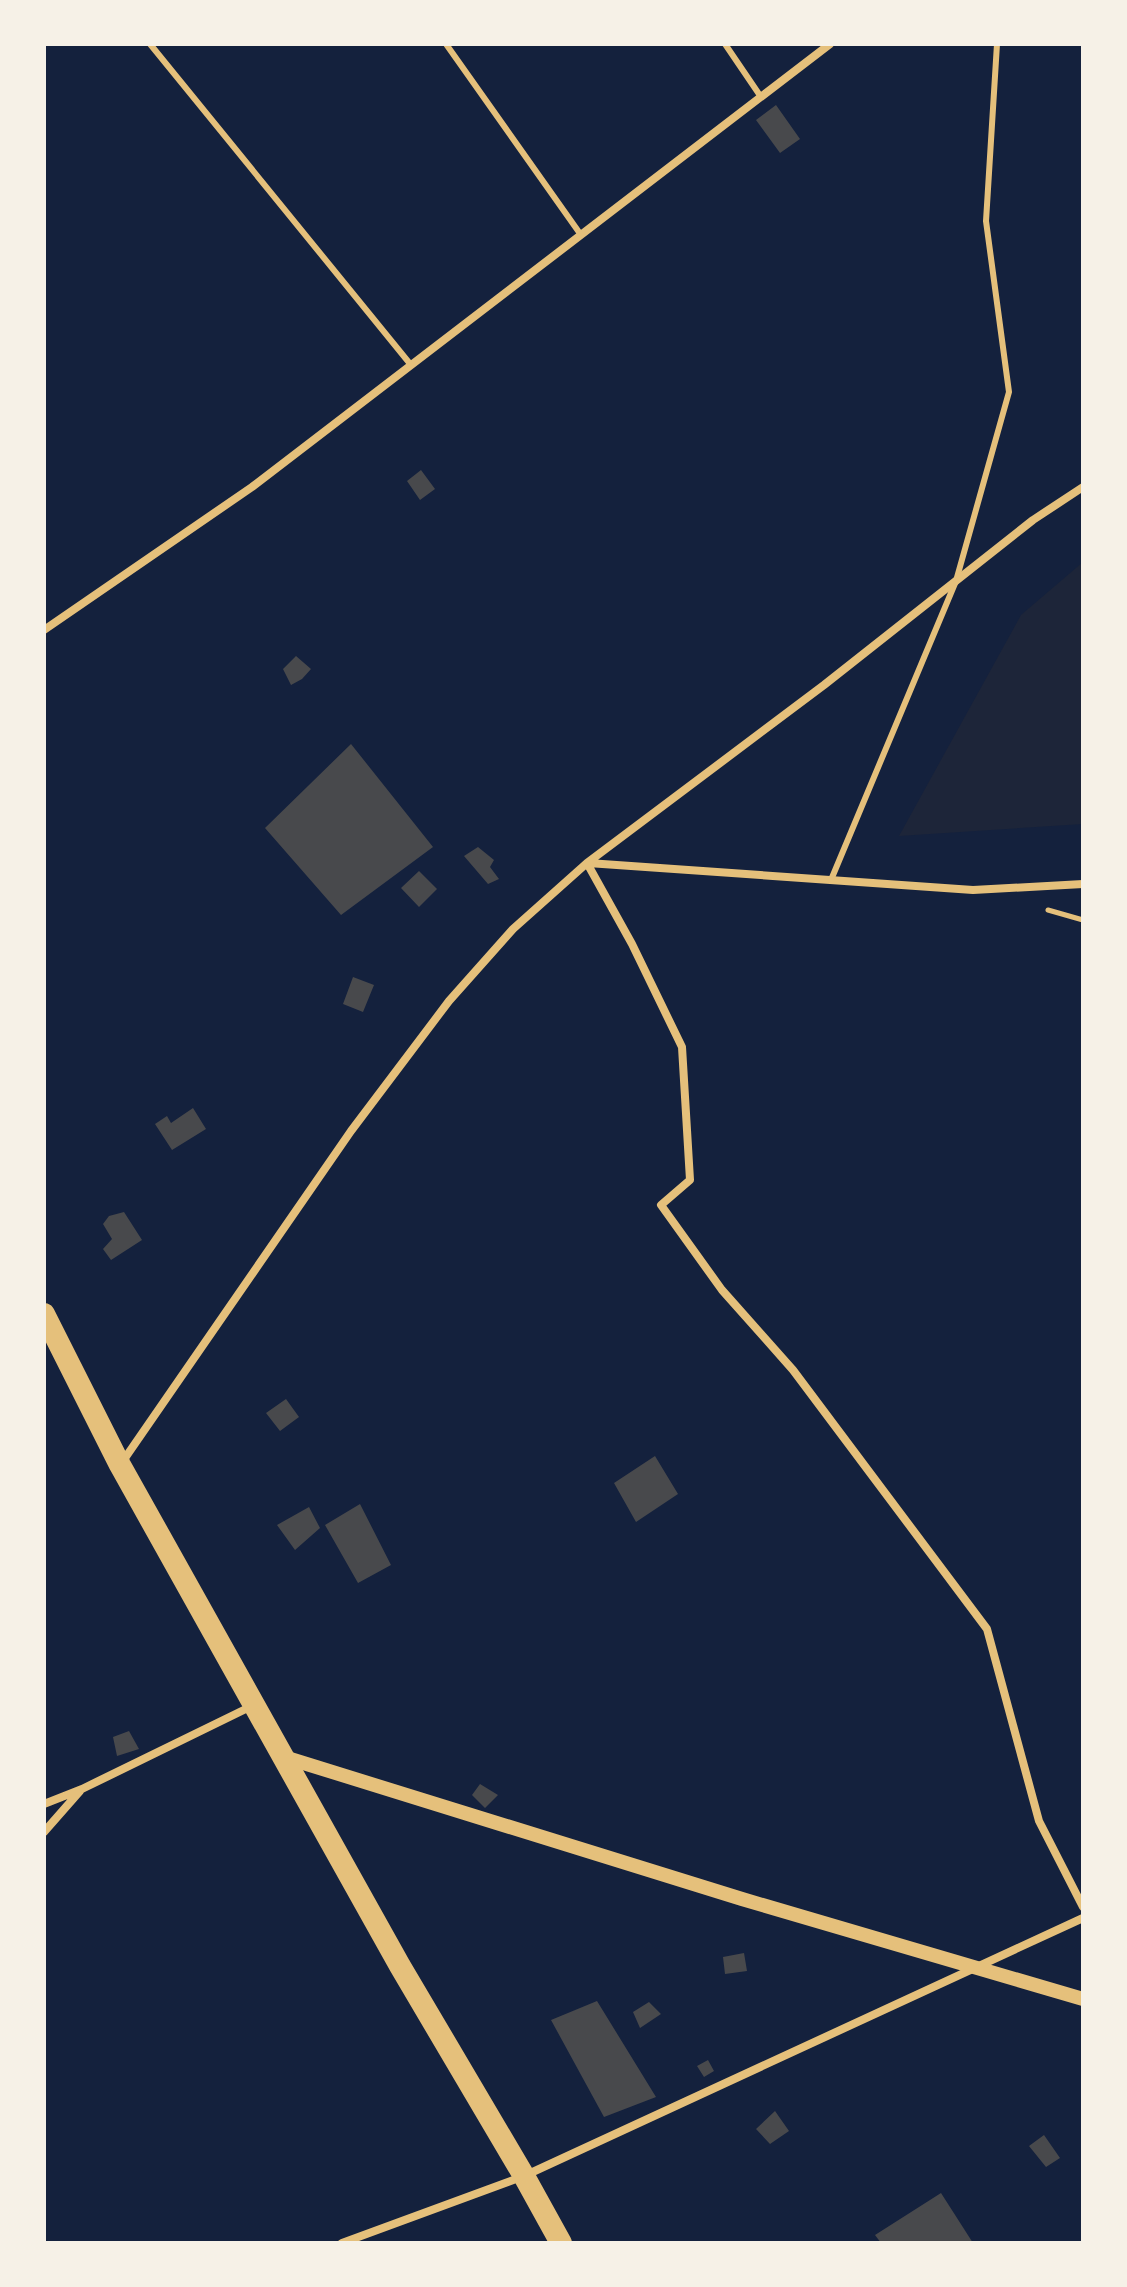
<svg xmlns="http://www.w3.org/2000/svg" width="1127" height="2287" viewBox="0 0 1127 2287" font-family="'Noto Serif',serif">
  <rect width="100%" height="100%" fill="#14213d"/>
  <path fill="#1d2539" d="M1083,562V824L899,836L1021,615Z"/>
  <path fill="#48494c" d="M776,105L800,139L780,153L756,120Z
    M421,470L435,489L420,500L407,481Z
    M296,656L311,669L302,679L291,685L283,669Z
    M351,744L433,847L341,915L265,828Z
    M478,847L494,860L490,867L499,879L488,884L464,856Z
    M419,871L437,889L419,907L401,888Z
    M353,977L374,985L363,1012L343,1004Z
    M193,1108L206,1129L172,1150L155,1124L167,1116L171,1123Z
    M124,1212L142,1240L111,1260L103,1249L112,1239L103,1224L109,1216Z
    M286,1399L299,1417L280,1431L266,1413Z
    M655,1456L678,1494L636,1522L614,1483Z
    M360,1504L391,1565L358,1583L325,1525Z
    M309,1507L320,1528L295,1550L277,1525Z
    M129,1731L139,1749L117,1756L113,1737Z
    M480,1784L498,1795L485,1808L472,1795Z
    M744,1953L747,1971L725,1974L723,1957Z
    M597,2001L656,2097L604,2117L551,2020Z
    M649,2002L661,2014L640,2028L633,2012Z
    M708,2060L714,2071L704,2077L697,2066Z
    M775,2111L789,2131L770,2144L756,2129Z
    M1044,2135L1060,2158L1046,2167L1029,2146Z
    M941,2193L973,2243H881L875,2235Z"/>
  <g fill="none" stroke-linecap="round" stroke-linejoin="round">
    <path stroke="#e5c07b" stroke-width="5" d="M1048,910L1083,920"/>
    <path stroke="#e5c07b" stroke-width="6" d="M150,44L411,365
      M446,44L581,235
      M725,44L761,97
      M831,880L956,581L1009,392L986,221L997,44"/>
    <path stroke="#e5c07b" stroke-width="8" d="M44,630L252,487L830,44
      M587,863L632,944L682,1047L690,1180L661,1205L722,1290L793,1370L987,1629L1039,1821L1083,1907
      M588,863L973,890L1083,884
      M123,1461L351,1131L449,1001L513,929L587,863L824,685L1033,520L1083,487
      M44,1804L82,1789L254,1705
      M44,1832L80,1791
      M342,2243L524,2176L1083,1918"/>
    <path stroke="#e5c07b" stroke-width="14" d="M284,1757L742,1899L1083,1999"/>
    <path stroke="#e5c07b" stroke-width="22" d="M44,1314L120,1465L400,1966L524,2176L561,2243"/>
  </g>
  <rect width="1127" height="2287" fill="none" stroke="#f6f1e7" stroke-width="92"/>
</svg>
